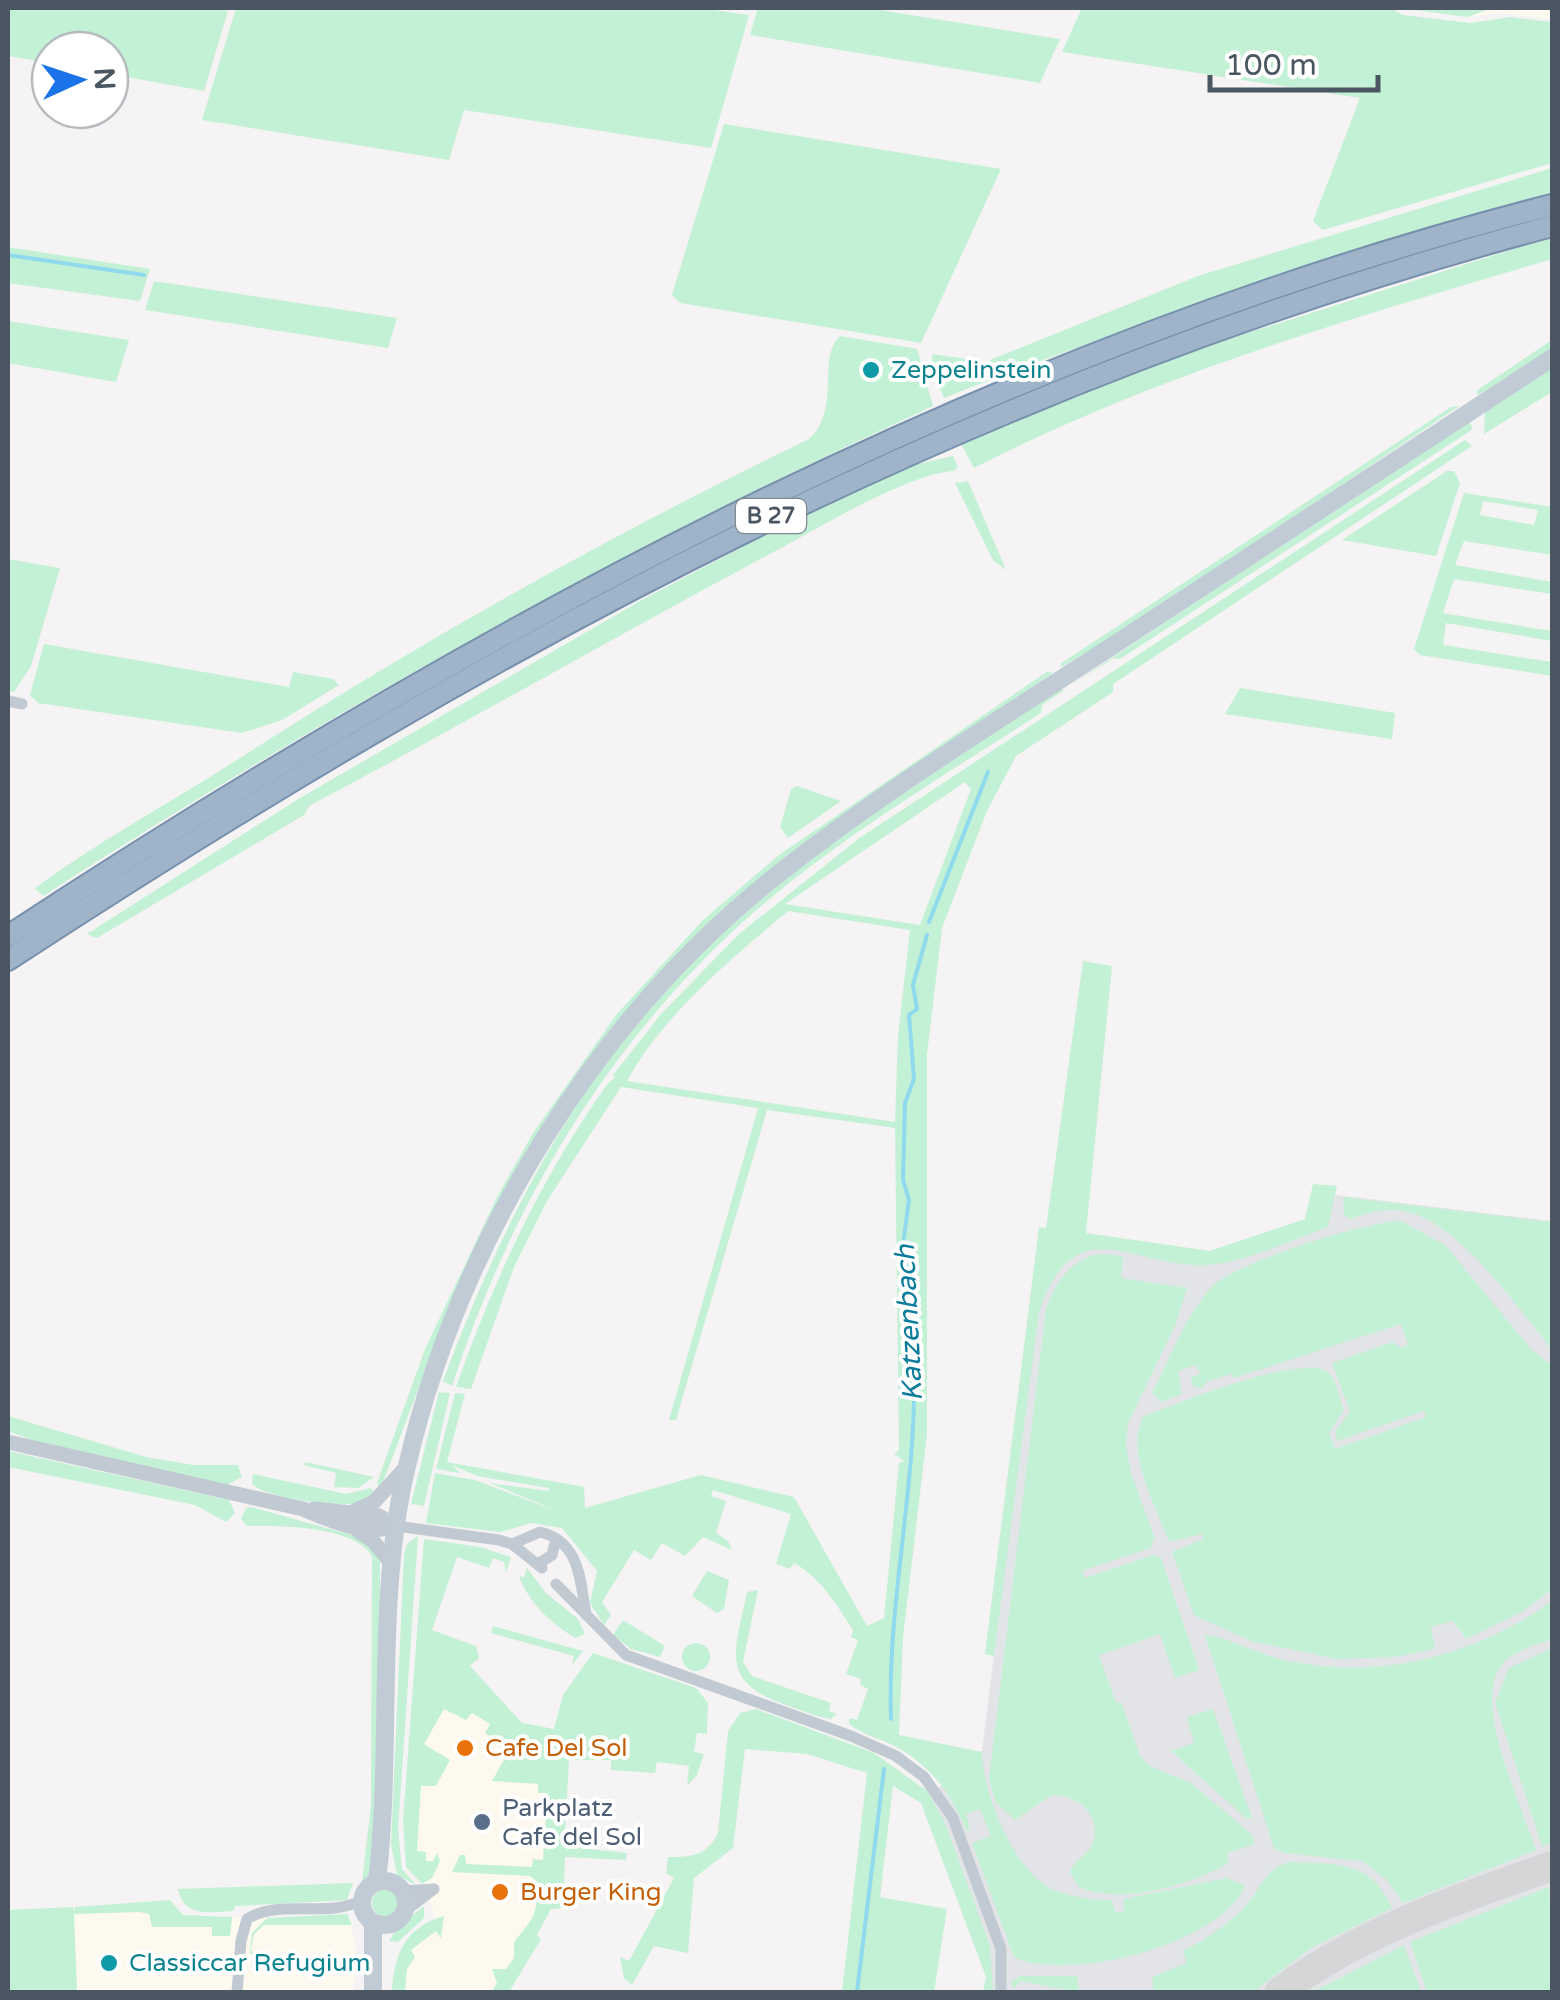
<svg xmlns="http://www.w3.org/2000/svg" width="1560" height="2000" viewBox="0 0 1560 2000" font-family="'Varela Round',sans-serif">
  <rect width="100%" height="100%" fill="#f5f3f3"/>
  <path fill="#fdf9ef" d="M1407,8H1552V19L1499,13L1468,17Z
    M421,1640L554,1782L550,1898L496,1992H396L399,1959L436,1924L420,1867L409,1857Z
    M168,1906L181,1918L350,1917L356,1951L353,1992H8V1913Z"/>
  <path fill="#e2e4e7" d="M1319,1193L1552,1221V1992H985L988,1976L922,1802L982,1751L1045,1244L1055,1235L1207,1260L1315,1222Z"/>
  <path fill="#c3f1d5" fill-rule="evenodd" d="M8,8H209L228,11L204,91L110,74V50H50V63L8,56Z
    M236,8H699L749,15L711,148L464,110L449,160L202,120Z
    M758,8H867L1060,39L1040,83L750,35Z
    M1082,8H1391L1402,15L1471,23L1510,17L1552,22V163L1323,230L1313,221L1360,98L1062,52Z
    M1400,8H1491L1468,17Z
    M724,124L1001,169L921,343L680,303L672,295Z
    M1552,168V192C1346,251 1144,320 944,398L930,367L933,354L985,362L1198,276Z
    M1552,237V259C1356,317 1157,374 974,468L960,442L1197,349Z
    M8,247L150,269L140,301L8,283Z
    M154,281L397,318L388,348L145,310Z
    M8,321L129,340L116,382L8,363Z
    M840,336L917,349L933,406C626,548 327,713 43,896L35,888C100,840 172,802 240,758C423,640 613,534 809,439C842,409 816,359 840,336Z
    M1552,340V349L1478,395L1476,391Z
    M1552,366V392L1484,434L1485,410Z
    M1459,406L1148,615L1062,667L1060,664L1451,407Z
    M1469,421L1473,429L1120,659L1114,658L1071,685Z
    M1465,440L1472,446L1113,684V692L1016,756L987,811L942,928L927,1055V1434L903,1637L899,1735L982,1752C983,1793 1012,1868 1051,1889C1064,1895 1095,1901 1112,1900L1115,1913L1124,1911V1899L1227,1878L1245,1886C1221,1944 1068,1983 1014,1957L972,1843L991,1836L980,1809L966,1814L970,1829L966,1830C953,1796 932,1768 900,1749C884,1739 863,1736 849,1724V1718L857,1720L868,1689L860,1685L861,1679L846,1674L858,1640L851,1637L853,1630C837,1605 820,1577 794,1563L790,1569L776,1564L791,1514L713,1490L711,1496L726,1501L716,1533L728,1541L732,1550L703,1537L685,1556L662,1543L651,1560L634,1550L602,1602L611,1615L604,1625L590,1603L597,1571L562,1528L531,1523L500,1532L426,1523L435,1473L475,1480L562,1513L490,1483L548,1491L549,1488L477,1476L452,1465L460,1473L436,1469L455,1393L465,1394L447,1462L584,1487L585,1508L701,1475L794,1497L867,1626L884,1618L899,1463L904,1461L894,1454L899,1450L895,1128L767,1110L676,1420H669L758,1108L621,1087L547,1201L514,1267L471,1389L456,1387C495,1277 541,1178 608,1083L615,1078L613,1075L661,1014L739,934L858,839ZM965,782L971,789L920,925L785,904ZM788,911L910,930L898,1036L895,1122L627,1081C662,1016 731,959 788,911Z
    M953,456L958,467L954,471C908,474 824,525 781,548C623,632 468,722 309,806L304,815L97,938L87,934L300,798L640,601L795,519L913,465Z
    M1447,471H1454L1460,483L1436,556L1342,540Z
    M968,481L1006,570L993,560L955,483Z
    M1464,493L1552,507V555L1464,541L1455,565L1552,582V594L1454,579L1443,613L1552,631V641L1446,623L1443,645L1552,662V676L1420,655L1414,649ZM1483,501L1538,510L1534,525L1480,515Z
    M8,559L60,568L31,666L14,692L8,691Z
    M44,644L289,687L293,672L333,679L339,685L282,720L242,733L38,703L30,695Z
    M1048,671L1053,673L900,779L622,1020L443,1324L380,1490L377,1483L425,1349L498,1195L533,1133L617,1014L703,920L779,855Z
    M1062,687L1063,691L1042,705L1041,713C943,776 842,836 754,912C608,1041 512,1203 452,1386L443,1381C515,1187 610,1016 775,885C866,813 965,751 1062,687Z
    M1240,688L1395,713L1392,739L1225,714Z
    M797,786L841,801L788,838L780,827L791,789Z
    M1083,961L1112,966L1086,1233L1210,1251L1305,1219L1313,1184L1337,1186L1328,1227C1291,1240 1247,1262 1209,1265C1136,1270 1075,1203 1039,1312L994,1656L985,1654L1039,1227L1046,1228Z
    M1343,1197L1552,1222V1349C1517,1308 1459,1221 1404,1211C1386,1207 1367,1213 1350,1219L1344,1214Z
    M1401,1221L1445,1245L1531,1349L1552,1366V1589L1522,1612L1466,1639L1453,1621L1431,1627L1435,1649L1394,1657L1337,1659L1251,1641L1194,1615L1172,1552L1203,1539L1202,1534L1169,1542C1157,1509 1123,1448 1144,1416C1175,1405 1310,1349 1330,1374C1337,1382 1340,1400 1344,1410L1329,1433L1335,1449L1426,1417L1424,1411L1337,1441L1335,1431L1350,1412L1332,1363L1393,1342L1400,1348L1408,1345L1401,1324L1234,1378L1231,1374L1207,1381L1202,1388L1194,1387L1190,1378L1200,1374L1196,1365L1178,1371L1182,1394L1161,1402L1152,1393C1170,1359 1186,1313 1213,1286C1237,1262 1367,1221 1401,1221Z
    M1102,1254L1123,1256L1121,1278L1187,1288L1176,1324L1128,1423L1126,1446L1131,1473L1154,1536L1151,1548L1082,1571L1085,1578L1153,1555L1161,1558L1199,1670L1175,1678L1160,1634L1099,1655L1116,1703L1121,1702L1140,1755L1149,1766L1191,1783L1252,1835L1254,1844L1227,1853L1228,1863C1191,1885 1121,1906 1079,1887L1070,1872C1073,1861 1084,1859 1090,1848C1106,1820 1081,1794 1052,1795L1015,1820L996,1803L989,1779L1046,1309C1055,1283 1072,1257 1102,1254Z
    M439,1392L450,1393L424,1506L411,1504Z
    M8,1416L146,1457L193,1465H238L242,1477L227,1485L45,1445L8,1431Z
    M8,1451L229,1500L235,1513L226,1522L195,1505L8,1467Z
    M305,1462L374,1477L358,1488L334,1487L336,1473L304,1465Z
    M253,1474L346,1494L371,1488L376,1494C369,1497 361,1501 354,1503C334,1508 265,1497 252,1484Z
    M251,1507L362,1538L380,1560V1748L371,1878L361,1890L371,1806L372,1556C352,1525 281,1526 247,1526L241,1519L246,1508Z
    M418,1536L398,1830L402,1869L416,1885L397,1875L391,1845L404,1553L407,1544Z
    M424,1539L480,1547L511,1557L506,1572L504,1562L493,1558L489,1568L457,1557L432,1630L476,1646L479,1658L470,1666L522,1723L554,1729L563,1695L593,1653L696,1688L708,1703L707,1734L697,1733L694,1752L704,1754L697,1775L687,1786L689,1766L657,1762L655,1773L611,1770V1760H569L565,1831L580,1848L627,1853L626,1860L565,1857L563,1908L551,1909L537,1935L541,1939L509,1992H492L497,1983L492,1969H506L514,1958V1942C530,1922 540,1916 536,1881L530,1876L452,1872L460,1855H465L466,1864L532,1867L533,1859L543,1860L547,1793H538V1784L492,1781L505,1758L512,1761L517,1752L485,1733L490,1724L472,1713L466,1720L444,1709L424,1744L450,1760L436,1786H421L417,1851L426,1852V1861H433L437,1853L440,1861L432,1878L422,1884L406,1867L403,1820Z
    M527,1568L546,1593L578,1619L585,1634L576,1638C552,1625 528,1602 519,1576L524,1577Z
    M707,1571L729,1580L724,1609L717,1613L692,1596Z
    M758,1590L743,1662L752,1676L831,1703L829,1711L837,1714L831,1719C816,1717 801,1710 786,1705C718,1681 735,1652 747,1592Z
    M1552,1601V1639C1536,1645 1515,1650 1503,1663C1470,1701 1522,1806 1536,1850L1403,1903L1387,1880L1362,1861L1284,1853L1274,1848L1205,1635C1221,1634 1263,1656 1284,1660C1379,1681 1474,1657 1552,1601Z
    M623,1620L665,1646L660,1657L631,1649L613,1635Z
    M493,1626L583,1651L572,1665L574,1656L491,1633Z
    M682 1657a14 14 0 1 1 28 0a14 14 0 1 1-28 0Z
    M1552,1648V1843L1542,1846L1495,1703L1509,1668Z
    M756,1709L874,1753L927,1791L945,1823L990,1946L993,1992H983L986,1977L921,1803L893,1786L880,1897L947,1909L934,1992H842L867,1773L807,1754L745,1749L733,1848L694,1878L688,1953L654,1946L632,1985L624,1978L620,1957L629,1961L674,1878L666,1873L668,1857C691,1857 707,1856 718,1833L728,1731L740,1713Z
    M1213,1709L1252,1818L1247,1819L1171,1751L1194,1743L1187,1717Z
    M1291,1862C1336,1864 1372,1861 1392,1908L1311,1948L1253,1992H1154L1152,1977L1187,1963L1183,1951C1205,1940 1224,1927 1242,1910C1259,1893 1265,1866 1291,1862Z
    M353,1883L347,1900L235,1906L233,1911C210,1912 184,1918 178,1889Z
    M1549,1887L1552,1992H1427L1410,1942Z
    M372 1903a14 14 0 1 1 28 0a14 14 0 1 1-28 0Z
    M170,1900L183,1915L232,1917L230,1936H212V1927H152L149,1914L140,1912L74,1914L77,1992H8V1910L73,1907L74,1912L75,1907Z
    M424,1906V1918L398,1942L389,1941L397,1928Z
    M347,1914L352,1925H264L254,1934L251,1951L259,1954H250L252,1933L267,1918Z
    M444,1916L441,1938L436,1931L411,1950L415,1957L407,1969L405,1992H392C394,1954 405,1927 444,1916Z
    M1404,1945L1421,1992H1313Z
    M1020,1976H1077L1079,1992L1020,1981L1014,1989L1011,1982Z"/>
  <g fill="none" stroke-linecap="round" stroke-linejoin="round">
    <path stroke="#90daee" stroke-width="4" d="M8,255L144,275
      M929,922L988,772
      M891,1719C887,1604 916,1490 914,1375C914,1341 899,1310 913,1278L903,1245L909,1200L903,1180L905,1103L914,1079L909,1015L917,1009L913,985L927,935
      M857,1992L884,1769"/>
    <path stroke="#d5d6d8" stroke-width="30" d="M1280,1992C1359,1932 1460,1898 1552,1866"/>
    <g stroke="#7690ad" stroke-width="24">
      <path id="trunk" d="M8,936C486,623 995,347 1552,205
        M8,960C497,640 983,377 1552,226"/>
    </g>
    <path stroke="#c1cad2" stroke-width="11" d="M8,701L22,704
      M396,1526L499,1540L512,1544L542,1568
      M512,1544L540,1532C581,1542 580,1582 586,1614
      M538,1564L552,1555L556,1539
      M556,1584L626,1655L851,1736L896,1756L924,1777L953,1818L1001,1949V1992
      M403,1891L434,1889
      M405,1911L434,1889
      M237,1992L241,1941L247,1919C281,1898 327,1919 362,1900"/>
    <path stroke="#c1cad2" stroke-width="15" d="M8,1442L303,1509C332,1521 365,1537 396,1526
      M314,1509L379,1516L396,1526
      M354,1511L374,1502L407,1466
      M358,1531L373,1541L393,1565"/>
    <path stroke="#c1cbd6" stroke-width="18" d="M362 1903a22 22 0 1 1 44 0a22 22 0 1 1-44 0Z
      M377,1882C393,1746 375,1603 406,1470C459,1239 598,1013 786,868C891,786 1008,714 1120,641C1264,547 1408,453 1552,358
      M373,1992V1922"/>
    <use href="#trunk" stroke="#9fb4c9" stroke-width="20"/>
  </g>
  <g fill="#0f9aa8" stroke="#fff" stroke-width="4">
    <circle cx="871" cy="370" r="10"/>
    <circle cx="109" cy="1963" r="10"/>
  </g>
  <g fill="#e8710a" stroke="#fff" stroke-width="4">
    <circle cx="465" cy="1748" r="10"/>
    <circle cx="500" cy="1892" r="10"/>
  </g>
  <circle fill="#5c6f8a" stroke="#fff" stroke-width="4" cx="482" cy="1822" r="10"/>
  <g text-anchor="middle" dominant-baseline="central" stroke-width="8" stroke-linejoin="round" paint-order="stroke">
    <rect fill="#fff" stroke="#808990" stroke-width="2.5" x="736" y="499" width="70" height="34" rx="8"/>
    <g font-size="22" font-weight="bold" fill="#4a5661">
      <text x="771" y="516">B 27</text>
    </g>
    <g font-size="25" fill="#0d838f" stroke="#fff" text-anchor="start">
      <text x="891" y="370">Zeppelinstein</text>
      <text x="129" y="1963">Classiccar Refugium</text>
    </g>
    <g font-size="25" fill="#c56008" stroke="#fff" text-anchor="start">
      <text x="485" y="1748">Cafe Del Sol</text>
      <text x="520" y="1892">Burger King</text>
    </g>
    <g font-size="25" fill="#4e5e75" stroke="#fff" text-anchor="start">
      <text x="502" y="1808">Parkplatz<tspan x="502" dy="29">Cafe del Sol</tspan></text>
    </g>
    <g font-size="28" font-style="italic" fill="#0c7c9b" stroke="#fff">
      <text transform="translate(909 1323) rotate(-93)">Katzenbach</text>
    </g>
  </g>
  <rect width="1560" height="2000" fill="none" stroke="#4a5661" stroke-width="20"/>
  <g transform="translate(80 80) rotate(87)"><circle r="48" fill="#ffffff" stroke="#b7bbc0" stroke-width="2.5"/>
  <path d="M0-8L18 38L0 25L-18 38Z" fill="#1a73e8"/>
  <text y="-15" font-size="28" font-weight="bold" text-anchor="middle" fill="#4a5661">N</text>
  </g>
  <path d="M1210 75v15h168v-15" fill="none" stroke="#4a5661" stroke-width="5"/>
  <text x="1225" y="75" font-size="30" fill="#4a5661" stroke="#ffffff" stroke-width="8" paint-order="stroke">100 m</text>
</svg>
